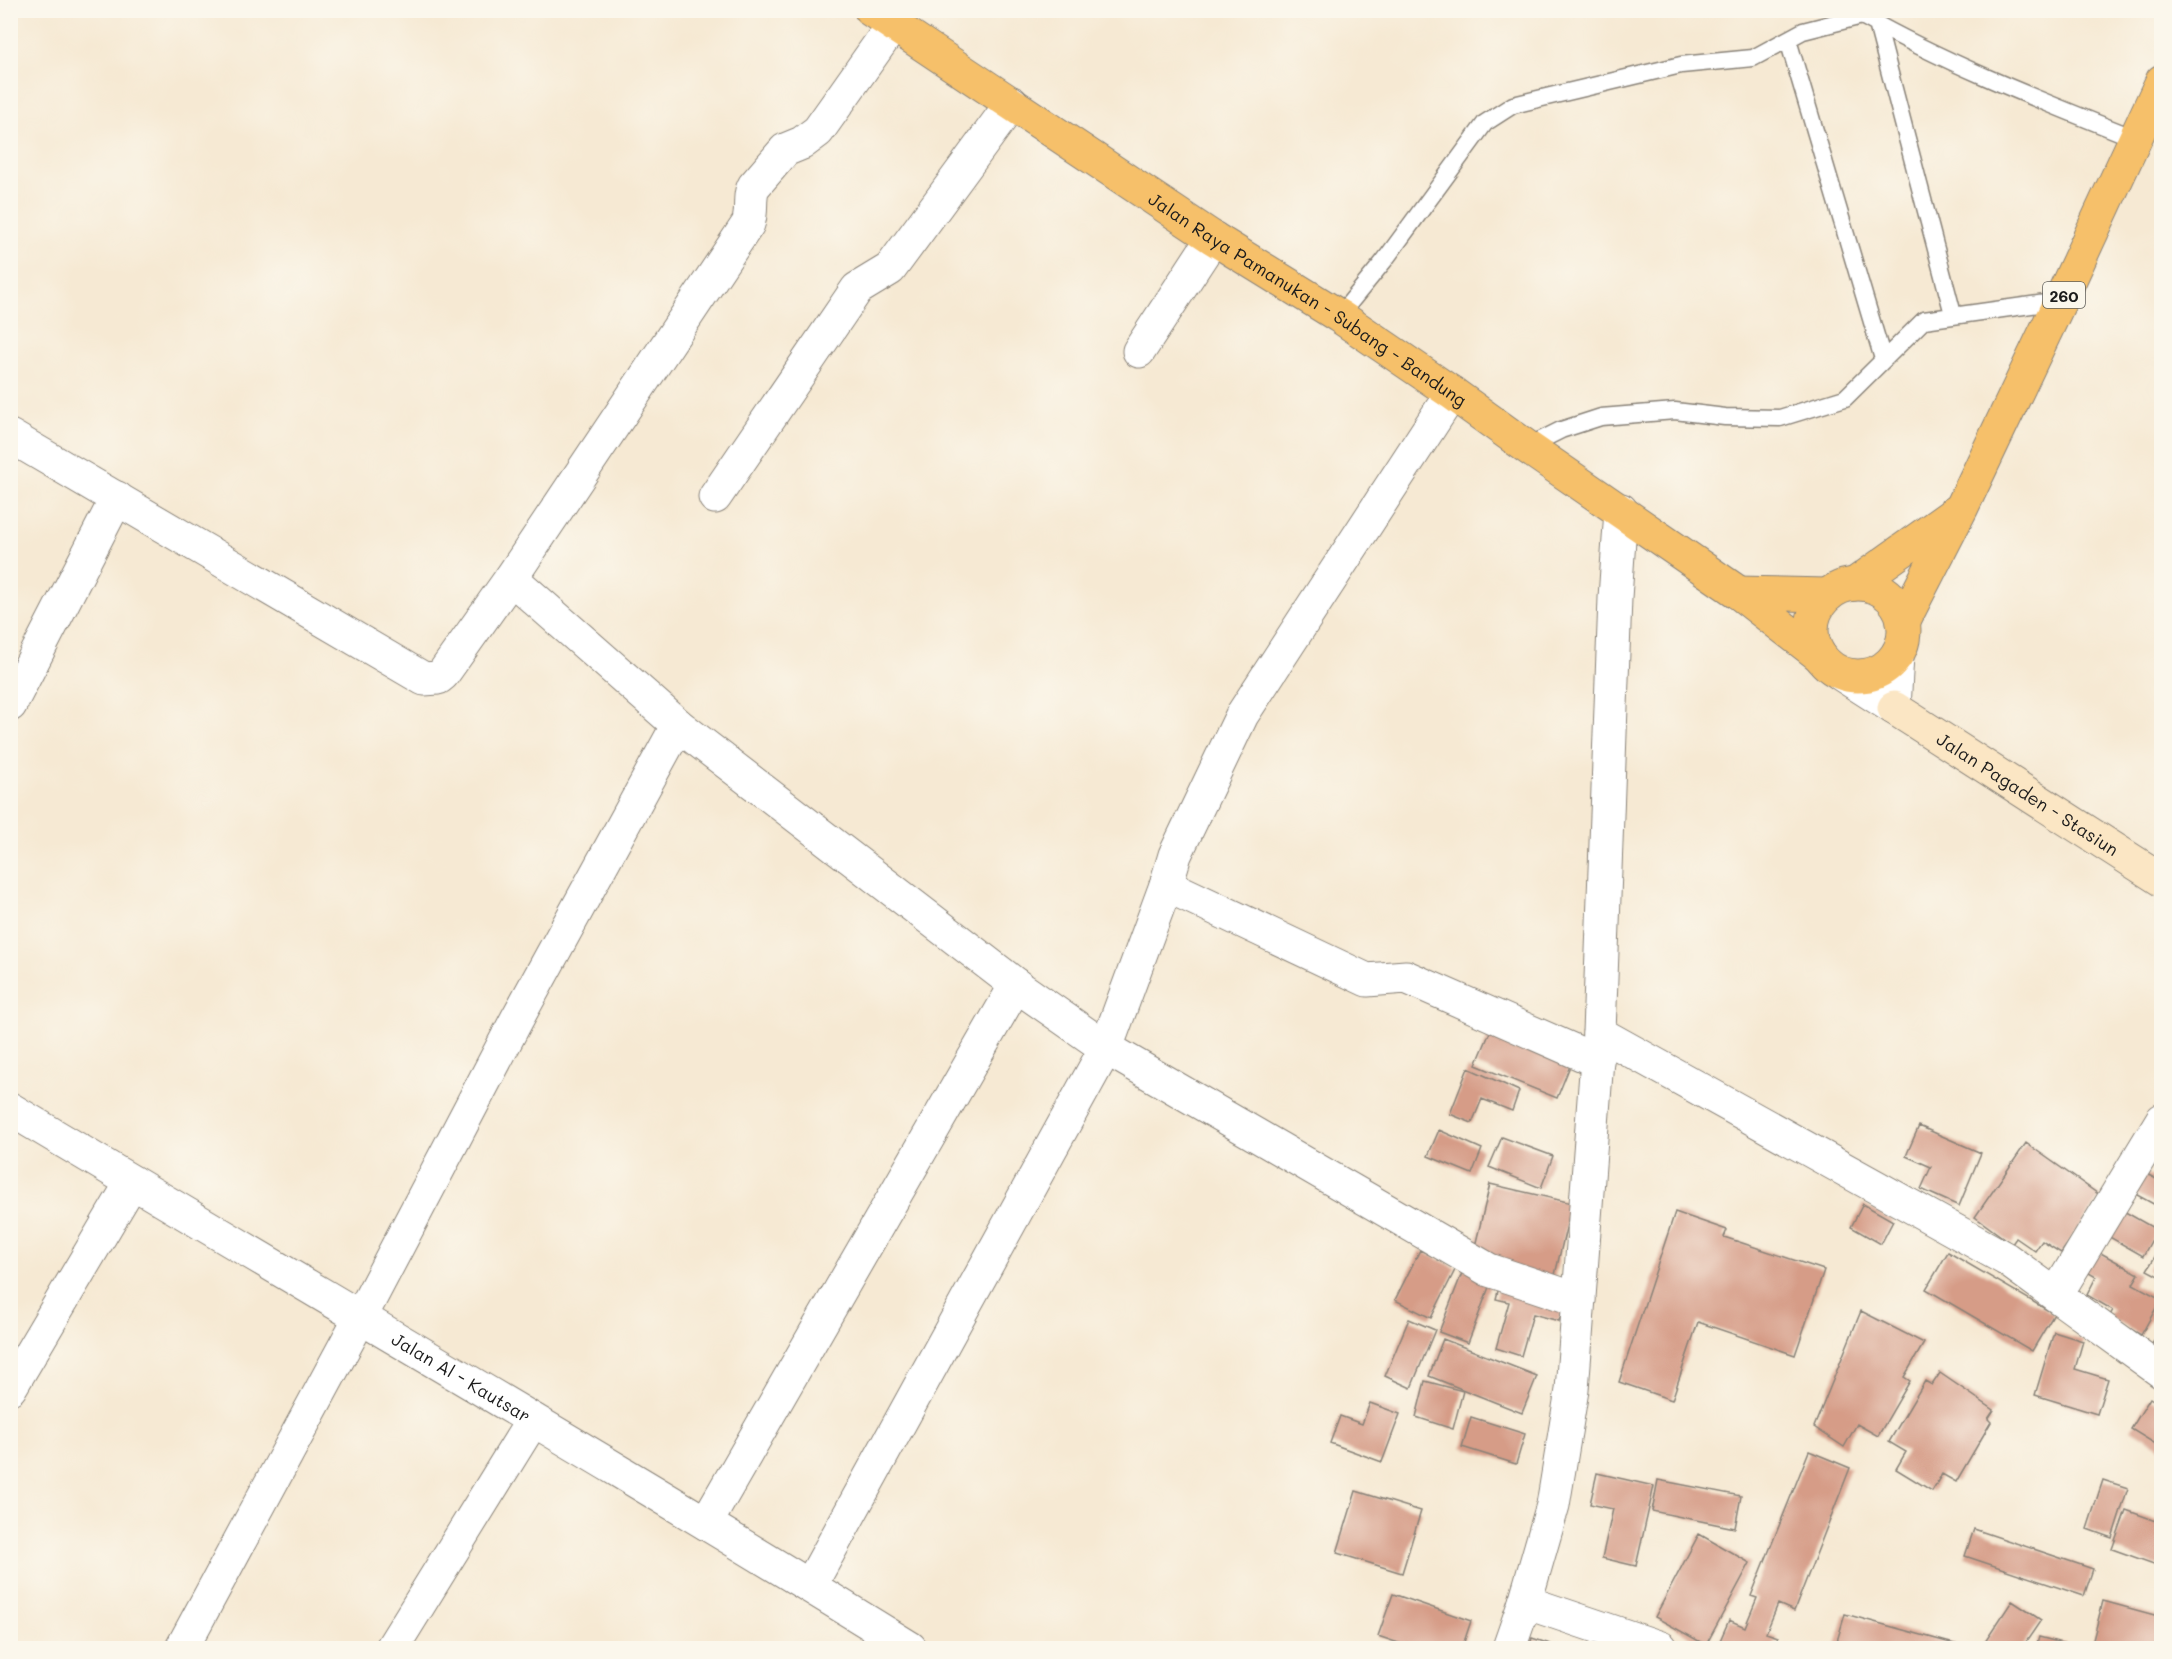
<svg xmlns="http://www.w3.org/2000/svg" width="2172" height="1659" viewBox="0 0 2172 1659" font-family="Mali,sans-serif">
  <rect width="100%" height="100%" fill="#fbf7ec"/>
  <filter id="ink" filterUnits="userSpaceOnUse"><feTurbulence type="fractalNoise" baseFrequency=".0167" numOctaves="2"/><feDisplacementMap in="SourceGraphic" scale="12" xChannelSelector="R" yChannelSelector="G"/><feConvolveMatrix kernelMatrix="1 2 1 2 8 2 1 2 1" color-interpolation-filters="sRGB"/></filter>
  <filter id="wash" filterUnits="userSpaceOnUse"><feTurbulence type="fractalNoise" baseFrequency=".008" numOctaves="4" result="noise"/><feDisplacementMap in="SourceGraphic" scale="24" xChannelSelector="R" yChannelSelector="G"/><feGaussianBlur stdDeviation="1.35" result="paint"/><feColorMatrix in="noise" values="0 0 0 0 0 0 0 0 0 0 0 0 0 0 0 0 0 1.4 0 .05"/><feComposite in="paint" operator="in"/></filter>
  <g filter="url(#wash)">
    <rect width="100%" height="100%" fill="#f6e9d3"/>
    <g id="blocks">
      <path fill="#d69c87" d="M1490,1032L1570,1066L1557,1098L1476,1065Z
        M1468,1068L1519,1091L1512,1111L1482,1099L1472,1123L1450,1114Z
        M1919,1126L1981,1153L1959,1206L1921,1189L1931,1167L1906,1156Z
        M1439,1130L1482,1149L1472,1174L1428,1156Z
        M1502,1137L1553,1156L1541,1188L1489,1167Z
        M2026,1143L2101,1196L2061,1253L2042,1241L2035,1251L2016,1238L2012,1244L1975,1217Z
        M2137,1169L2162,1182V1203L2159,1207L2126,1189Z
        M1490,1184L1572,1203L1554,1279L1472,1259Z
        M1863,1204L1893,1221L1881,1244L1851,1227Z
        M2120,1209L2157,1230L2143,1256L2106,1235Z
        M1675,1212L1727,1230L1724,1237L1824,1270L1795,1355L1698,1322L1672,1400L1619,1382Z
        M2162,1245V1278L2147,1270Z
        M2088,1246L2139,1274L2133,1284L2161,1299L2141,1335L2109,1317L2113,1310L2087,1295L2096,1277L2077,1266Z
        M1420,1250L1456,1268L1431,1318L1395,1300Z
        M1948,1252L2054,1314L2032,1351L1926,1289Z
        M1464,1268L1492,1279L1468,1343L1439,1332Z
        M1500,1283L1565,1301L1559,1321L1533,1314L1521,1356L1496,1348L1509,1302L1496,1299Z
        M1861,1311L1924,1343L1904,1377L1910,1381L1878,1436L1857,1424L1844,1447L1814,1427Z
        M1409,1319L1435,1330L1411,1388L1385,1376Z
        M2054,1332L2083,1341L2075,1369L2108,1379L2097,1414L2035,1395Z
        M2158,1335L2162,1337V1369L2144,1356Z
        M1443,1339L1537,1376L1522,1413L1429,1376Z
        M1940,1373L1994,1410L1988,1419L1991,1422L1956,1482L1942,1474L1932,1491L1896,1469L1906,1452L1889,1442L1925,1381L1932,1385Z
        M1425,1381L1463,1391L1453,1429L1416,1417Z
        M2150,1398L2162,1406V1448L2131,1429Z
        M1370,1403L1400,1414L1382,1462L1330,1443L1340,1416L1362,1424Z
        M1471,1417L1525,1434L1516,1464L1462,1447Z
        M1809,1451L1850,1468L1794,1611L1778,1604L1766,1633L1778,1637L1773,1648H1732L1719,1643L1729,1620L1745,1627L1757,1598L1751,1596Z
        M1597,1473L1654,1486L1636,1566L1602,1558L1613,1509L1590,1504Z
        M1658,1480L1741,1496L1735,1528L1652,1511Z
        M2103,1480L2128,1488L2112,1538L2087,1529Z
        M1356,1491L1421,1511L1402,1573L1337,1553Z
        M2126,1510L2162,1523V1567L2112,1549Z
        M1974,1529L2093,1569L2084,1596L1965,1556Z
        M1699,1534L1750,1563L1706,1645L1655,1617Z
        M1393,1594L1471,1621L1462,1648H1413L1378,1636Z
        M2012,1601L2041,1620L2022,1648H1981Z
        M2103,1601L2162,1617V1648H2095L2096,1644H2092Z
        M1845,1614L1969,1648H1835Z
        M2039,1637L2081,1648H2036Z
        M1532,1638L1562,1648H1529Z"/>
    </g>
  </g>
  <g filter="url(#ink)">
    <use href="#blocks" fill-opacity="0" stroke="#898278" stroke-width="1.5"/>
    <g fill="none" stroke-linecap="round" stroke-linejoin="round">
      <g stroke="#898278" stroke-width="19">
        <path id="service" d="M1877,24L1953,314
          M1788,40L1883,359
          M1339,316L1384,261L1485,123L1513,105L1681,65L1753,58L1803,31L1862,16C1949,65 2042,101 2134,138
          M1527,447L1561,430L1601,417L1675,411L1725,417L1780,418L1845,398L1924,320L2060,301"/>
      </g>
      <g stroke="#898278" stroke-width="35">
        <g id="minor">
          <path d="M1139,351L1213,238"/>
          <path d="M1452,393L1242,715L1175,855L1166,885L1106,1048L1489,1270L1579,1300"/>
          <path d="M10,436L424,679L438,678L443,674L511,578L678,725L1016,985"/>
          <path d="M715,497L857,289L890,269L1012,103"/>
          <path d="M511,578L748,224C753,211 748,196 754,186L785,150L802,143L818,131L893,25"/>
          <path d="M10,705L117,498"/>
          <path d="M1166,885L1367,980L1406,977L1597,1061"/>
          <path d="M1599,1033L2006,1259L2162,1372"/>
          <path id="s1" d="M10,1109C310,1289 613,1464 910,1648"/>
          <path d="M2056,1295L2162,1120"/>
          <path d="M10,1388L132,1182"/>
          <path d="M706,1523L1016,985L1106,1048L810,1586"/>
          <path d="M1525,1602L1553,1505L1572,1390L1599,1033L1615,598L1621,510"/>
          <path d="M182,1648L360,1318L517,1019L678,725"/>
          <path d="M392,1648L533,1420"/>
          <path d="M1509,1648L1525,1602L1661,1648"/>
        </g>
      </g>
      <g stroke="#898278" stroke-width="35">
        <path id="tertiary" d="M1841,674L1894,708
          M1894,708L1897,655"/>
      </g>
      <g stroke="#898278" stroke-width="35">
        <g id="secondary">
          <path id="s2" d="M1894,708L2162,880"/>
        </g>
      </g>
      <g stroke="#898278" stroke-width="35">
        <g id="primary">
          <path id="s3" d="M871,10L1213,238L1339,316L1452,393L1527,447L1739,593L1820,656"/>
          <path d="M1855,584L1956,512"/>
          <circle cx="1858" cy="630" r="46"/>
          <path d="M1739,593L1828,595"/>
          <path d="M1903,622L1962,507L2060,301L2162,81"/>
        </g>
      </g>
      <use href="#service" stroke="#fff" stroke-width="16"/>
      <use href="#minor" stroke="#fff" stroke-width="33"/>
      <use href="#tertiary" stroke="#fff" stroke-width="33"/>
      <use href="#secondary" stroke="#fbe6c4" stroke-width="33"/>
      <use href="#primary" stroke="#f6c06b" stroke-width="33"/>
    </g>
  </g>
  <g text-anchor="middle" dominant-baseline="central" stroke-width="5" stroke-linejoin="round" paint-order="stroke">
    <rect fill="#fbf7ec" stroke="#5f5e5a" stroke-width="1.5" x="2043" y="282" width="42" height="26" rx="4.5"/>
    <g font-size="16" font-weight="bold" fill="#1c1c1c">
      <text x="2064" y="295">260</text>
    </g>
    <g font-size="18" fill="#1c1c1c" stroke="#fbf7ec">
      <text stroke="none"><textPath href="#s3" startOffset="524">Jalan Raya Pamanukan - Subang - Bandung</textPath></text>
      <text stroke="none"><textPath href="#s2" startOffset="159">Jalan Pagaden - Stasiun</textPath></text>
      <text stroke="none"><textPath href="#s1" startOffset="525">Jalan Al - Kautsar</textPath></text>
    </g>
  </g>
  <rect width="2172" height="1659" fill="none" stroke="#fbf7ec" stroke-width="36"/>
</svg>
